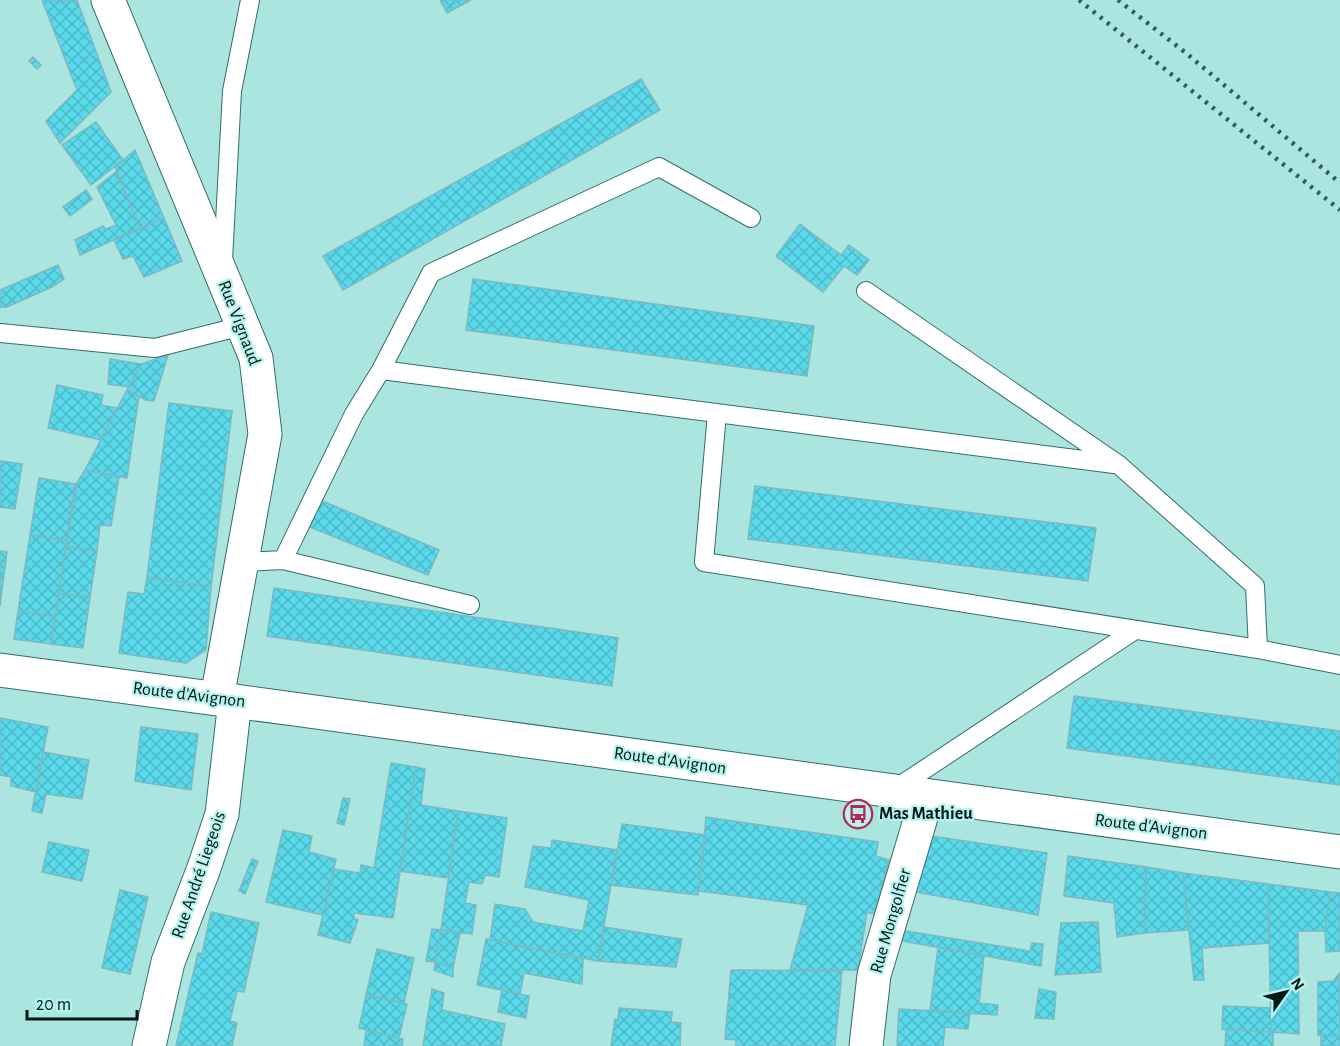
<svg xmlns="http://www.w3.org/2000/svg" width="1340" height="1046" viewBox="0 0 1340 1046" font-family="'Alegreya Sans',sans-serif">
  <defs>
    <pattern id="building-cross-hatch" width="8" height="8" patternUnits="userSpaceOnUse" patternTransform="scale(1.5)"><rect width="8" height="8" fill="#5ad9eb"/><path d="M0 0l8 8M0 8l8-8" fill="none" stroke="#4dbac9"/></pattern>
  </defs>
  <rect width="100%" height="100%" fill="#aae5e0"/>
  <path fill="url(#building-cross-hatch)" stroke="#7eb8c1" stroke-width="1.5" d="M42,0H77L111,92L60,143L46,121L77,90Z
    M440,0H471L447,13Z
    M33,57L41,65L37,69L29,61Z
    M641,79L660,110L343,290L323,256Z
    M96,122L123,160L91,185L62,145Z
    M135,150L164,218L140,228L115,167Z
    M116,172L140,228L80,255L75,240L103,226L106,229L116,225L97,187Z
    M86,190L92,199L70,216L63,207Z
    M164,218L182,261L144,277L133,256L123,259L114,240Z
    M800,224L841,255L849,245L869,260L857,275L844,266L823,292L776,256Z
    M58,265L64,279L54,286L7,307H0V290Z
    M473,279L814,326L807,376L466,330Z
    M168,355L154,401L146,400L127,390L141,364Z
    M110,359L141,364L129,387L108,384Z
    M57,385L103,395L101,405L117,408L101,440L48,428Z
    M127,390L139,396L127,478L85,470Z
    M169,403L232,411L211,587L147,577Z
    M0,461L22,464L15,509L0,507Z
    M85,470L119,477L111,526L100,525L97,551L66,546L75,486Z
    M39,478L77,484L67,541L30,535Z
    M755,486L1096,528L1088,581L748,539Z
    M320,500L439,550L428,575L310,527Z
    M30,535L67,541L55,616L18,611Z
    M66,546L97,551L90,597L59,594Z
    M0,551L7,552L0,606Z
    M147,577L211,587L206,650L186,663L119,653L128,592L144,594Z
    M274,588L618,638L612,686L267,636Z
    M59,594L90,597L83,648L51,644Z
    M18,611L55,616L51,644L14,639Z
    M1074,696L1340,731V785L1067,748Z
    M0,718L48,727L36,792L11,786V777L0,775Z
    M141,727L198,734L191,790L135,781Z
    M43,752L89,760L82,799L46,794L42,813L32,811Z
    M391,763L416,767L393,918L354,913V918L358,920L350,943L318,935L334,869L360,873L361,865L374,868Z
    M416,767L425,769L421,805L458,811L448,878L400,871Z
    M343,798L350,799L344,825L337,823Z
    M458,811L507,818L499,877L485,875L482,884L469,882L465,903L476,905L472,934L441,930Z
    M706,817L878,842L876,856L889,860L874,914L867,912L858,970H790L808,905L699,891Z
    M622,824L705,835L698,895L611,885Z
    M283,830L312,836L309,852L336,859L323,915L266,902Z
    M931,836L1047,853L1038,915L916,892Z
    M552,840L617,850L598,961L490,940L495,904L525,909L533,922L583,931L589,900L525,887L533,846L551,848Z
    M49,842L89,850L82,881L42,872Z
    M1068,856L1146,867L1145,933L1117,937L1114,903L1064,896Z
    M252,859L258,861L245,894L239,891Z
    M1146,867L1183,873L1189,930L1145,933Z
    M1183,873L1268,884L1269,943L1202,948L1204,980H1194Z
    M1268,884L1330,892L1325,931H1298L1299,1034L1271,1032Z
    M120,890L148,897L130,974L102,968Z
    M1330,892L1340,893V951L1326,952L1325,931Z
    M211,912L259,923L244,992L237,991L230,1021L237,1023L232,1046H176L198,953L202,954Z
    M1098,922L1101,972L1055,975L1061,923Z
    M604,927L682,939L676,967L598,961Z
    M432,929L441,930L435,962L426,961Z
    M441,930L460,933L453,968L435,962Z
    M906,931L1030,951L1032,943L1043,944L1041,966L902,941Z
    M486,939L583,959L582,984L524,973L520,994L477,985Z
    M938,947L984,956L979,1003L998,1005L997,1015L930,1011Z
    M377,949L414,958L404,1003L366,995Z
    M435,962L453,968V977L434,970Z
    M731,970L842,971L835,1046H736V1040L725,1039Z
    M1339,974L1340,1036L1318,1035V982L1333,981Z
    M432,989L444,993L442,1010L505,1024L501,1046H423Z
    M1039,989L1056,992L1054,1019L1035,1018Z
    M502,990L529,996L526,1018L498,1012Z
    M366,995L407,1004L399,1038L359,1028Z
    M1223,1006L1271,1008V1032L1222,1029Z
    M619,1008L672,1012L671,1022L681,1023L680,1046H611L615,1019L618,1020Z
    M899,1009L970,1013L968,1029L945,1027L943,1046H897Z
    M1226,1029L1273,1032V1046H1225Z
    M366,1030L403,1039L402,1046H364Z
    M1321,1035L1340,1036V1046H1321Z"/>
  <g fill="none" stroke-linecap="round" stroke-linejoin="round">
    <g stroke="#346e69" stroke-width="20">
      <path id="service" d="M223,260L232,91L250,0
        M0,333L155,348L242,326
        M381,370L431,273L659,167L751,218
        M717,413L704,562L1258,649L1255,586L1119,465L866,291
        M283,560L470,605
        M242,562L283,560L354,414L381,370L1114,464
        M1258,649L1340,665
        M892,791L1135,630"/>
    </g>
    <g stroke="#346e69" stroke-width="35">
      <path id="minor" d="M108,0L256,358L265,434L217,698
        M149,1046L168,962L204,868L222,814L235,701
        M866,1046L874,975L927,797"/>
    </g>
    <g stroke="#346e69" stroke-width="35">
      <path id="secondary" d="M0,670C447,728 893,793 1340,852"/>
    </g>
    <use href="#service" stroke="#fff" stroke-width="18"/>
    <use href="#minor" stroke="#fff" stroke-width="33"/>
    <use href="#secondary" stroke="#fff" stroke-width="33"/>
    <path stroke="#375957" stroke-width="4.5" stroke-dasharray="3 6" stroke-linecap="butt" d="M1079,0L1340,210
      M1118,0L1186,53L1340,183"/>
  </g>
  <defs>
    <g id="bus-ring" transform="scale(1.5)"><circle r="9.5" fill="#b7f3ed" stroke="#b82854" stroke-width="1.5"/><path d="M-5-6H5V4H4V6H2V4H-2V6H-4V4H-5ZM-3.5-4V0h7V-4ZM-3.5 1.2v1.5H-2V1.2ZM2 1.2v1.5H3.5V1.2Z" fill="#b82854"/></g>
  </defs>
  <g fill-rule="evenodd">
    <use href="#bus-ring" x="858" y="814"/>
  </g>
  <g text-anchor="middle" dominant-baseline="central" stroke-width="4.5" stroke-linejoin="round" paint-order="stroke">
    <g font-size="18" fill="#021817" stroke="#b7f3ed">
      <text transform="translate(239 323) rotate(69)">Rue Vignaud</text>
      <text transform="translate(189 695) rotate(7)">Route d'Avignon</text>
      <text transform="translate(670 761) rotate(8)">Route d'Avignon</text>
      <text transform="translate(1151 827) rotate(7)">Route d'Avignon</text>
      <text transform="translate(199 875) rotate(-71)">Rue André Liegeois</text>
      <text transform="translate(891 921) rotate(-74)">Rue Mongolfier</text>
    </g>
    <g font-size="18" font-weight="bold" fill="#021817" stroke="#b7f3ed" text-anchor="start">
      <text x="879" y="814">Mas Mathieu</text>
    </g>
  </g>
  <g transform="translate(1286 992) rotate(56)" stroke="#b7f3ed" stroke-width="4.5" paint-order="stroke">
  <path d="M0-4.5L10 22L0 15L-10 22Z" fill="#021817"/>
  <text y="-9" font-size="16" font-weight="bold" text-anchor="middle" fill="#021817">N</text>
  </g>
  <path d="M27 1010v9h110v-9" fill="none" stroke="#021817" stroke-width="3"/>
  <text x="36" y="1010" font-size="18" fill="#021817" stroke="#b7f3ed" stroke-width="4.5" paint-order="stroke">20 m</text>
</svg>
